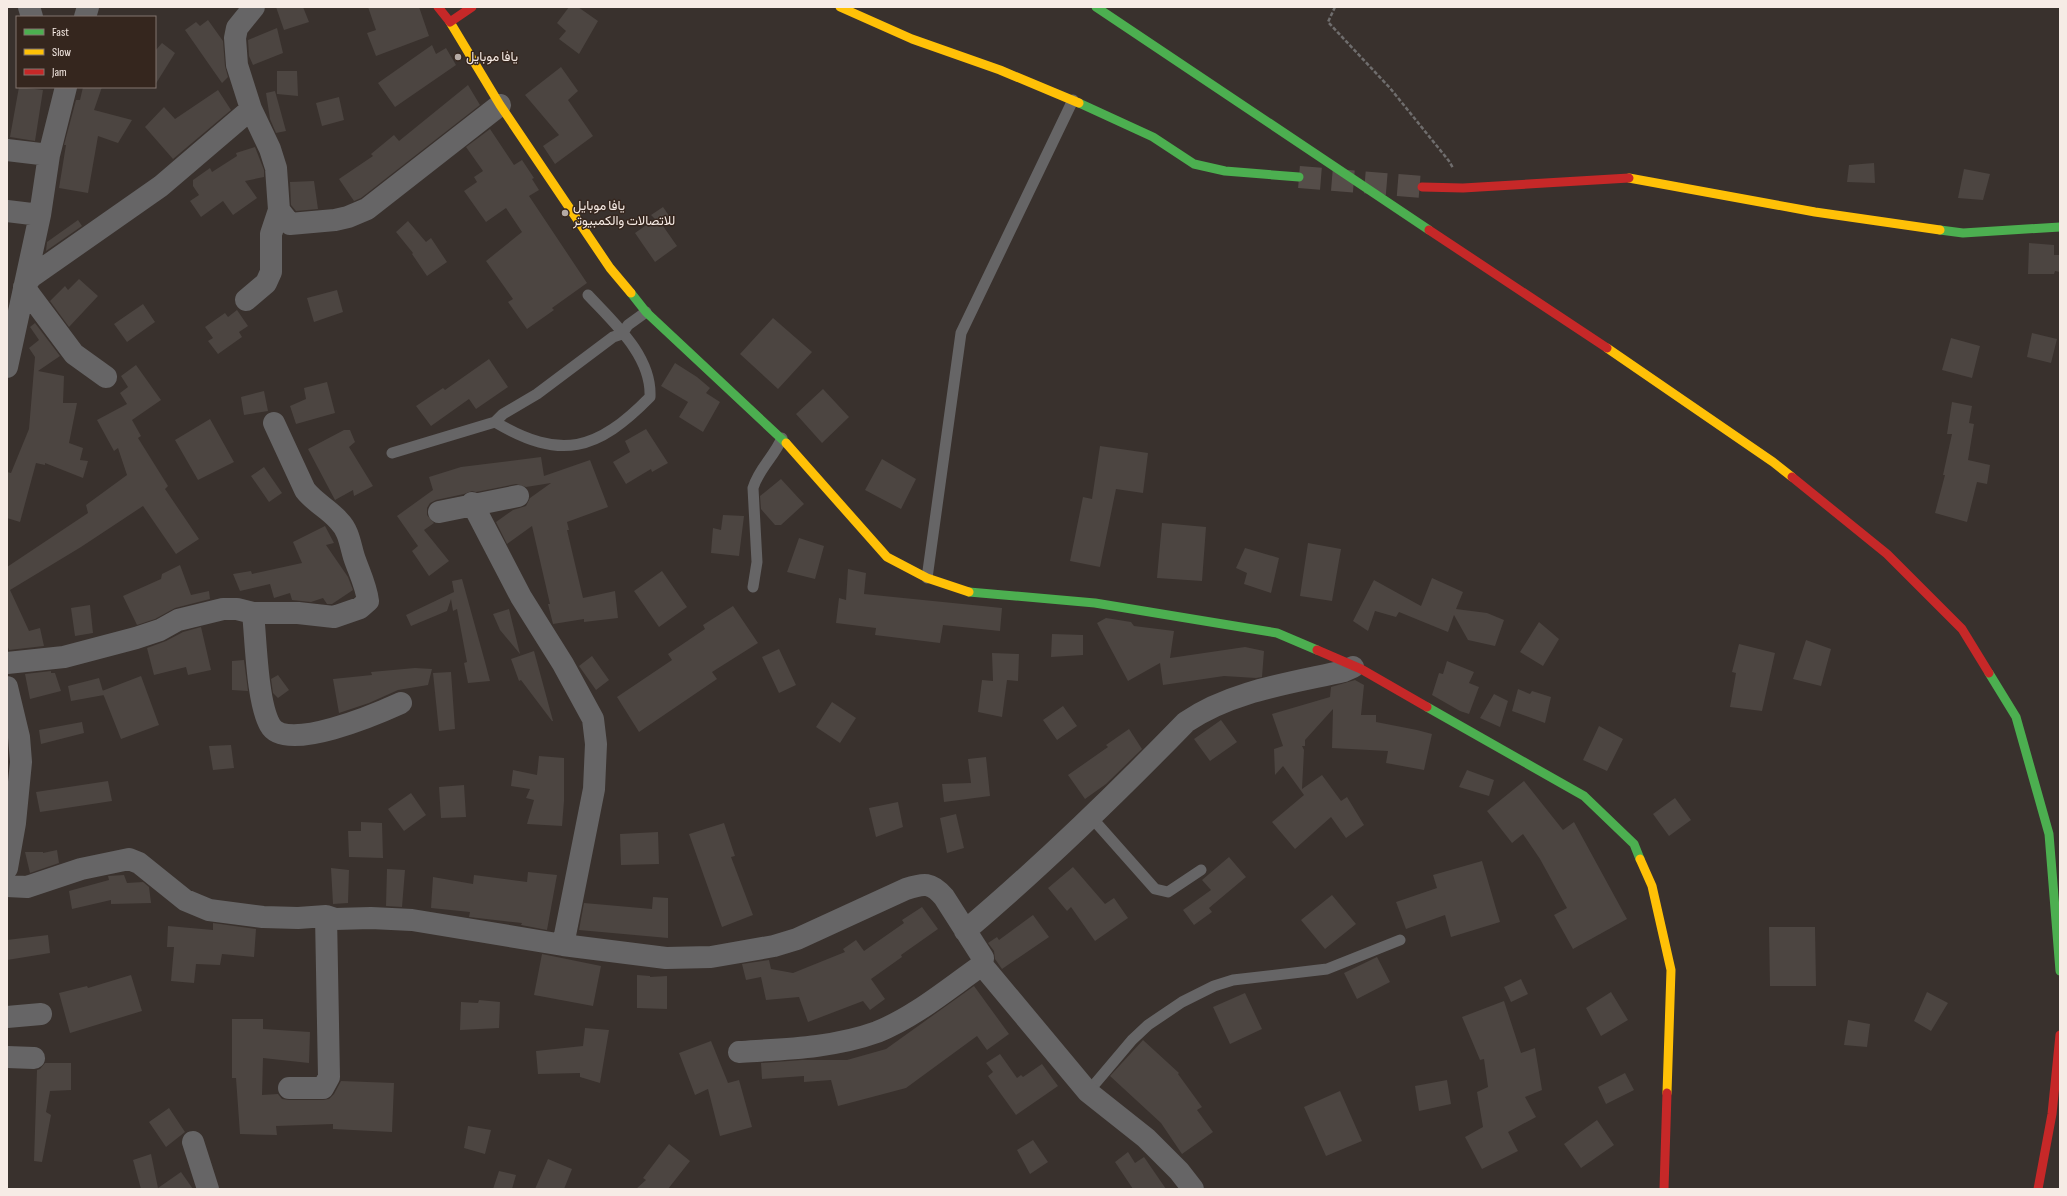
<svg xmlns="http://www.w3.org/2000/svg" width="2067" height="1196" viewBox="0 0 2067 1196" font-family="'Sofia Sans Condensed',Vazirmatn,sans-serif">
  <rect width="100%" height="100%" fill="#39312d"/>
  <path fill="#4c4541" d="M276,7H303L309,22L284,30Z
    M368,7H419L429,36L376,56L367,33L376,30Z
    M569,7H578L598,21L579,54L559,39L566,31L557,23Z
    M208,20L223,41L225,66L228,77L222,83L185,30L196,22L200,26Z
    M277,28L283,53L253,65L249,56L248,40Z
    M162,43L175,53L155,85V51Z
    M432,45L436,54L446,48L456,65L395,107L378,83Z
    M561,67L578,91L568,100L593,136L555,164L543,146L559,135L525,95Z
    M277,71H297L298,96L277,94Z
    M468,85L480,105L361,198L354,201L339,179L373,156L371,154L394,135L399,141Z
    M19,87L43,90L35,141L10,137Z
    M83,87H102L94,110L132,120L118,143L98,136L88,193L59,188L66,145H64L76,100H80Z
    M218,90L231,110L173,159L145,127L164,107L175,119Z
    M275,91L286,131L276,133L270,119L266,93Z
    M339,97L344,120L322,126L316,103Z
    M490,129L514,165L522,160L534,178L532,179L539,190L529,196L587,283L552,308L554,310L527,329L508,302L513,299L486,261L522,232L506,208L486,222L464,191L477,182L474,177L483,171L466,147Z
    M255,147L264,170V177L245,181L257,198L233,215L223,201L201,217L190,201L199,195L193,186V180L210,168L212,172L237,156L236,153Z
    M1874,163L1875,183L1847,182L1849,165Z
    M1964,169L1990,174L1983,200L1958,198Z
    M314,181L318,209L296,211L291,205L290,182Z
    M663,207L672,220L663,226L677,246L655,262L635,233L655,219L651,215Z
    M78,220L82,226L46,251L47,242Z
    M408,221L426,242L431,238L447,262L427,276L412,254L413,253L396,232Z
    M2029,243L2054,245V255H2060V272L2055,271L2054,274H2028Z
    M79,279L98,296L69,327L50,301L65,286L68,290Z
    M337,290L343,312L314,322L307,298Z
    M143,304L155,322L127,342L114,324Z
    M237,310L248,326L239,332L242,337L218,354L208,341L213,338L205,327L225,313L228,317Z
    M773,318L812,352L778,389L740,354Z
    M35,323L60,356L38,371L64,376L63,403H77L69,443L83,448L80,460L88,461L83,478L45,463V465L36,463L20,522L7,518V472L11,473L29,429L35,357L29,348L39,340L30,327Z
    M2032,333L2057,339L2051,363L2027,357Z
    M1951,338L1980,346L1972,378L1942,370Z
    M489,359L508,387L476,409L469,399L431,426L416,406L443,388L445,390Z
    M675,363L697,377L710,388L706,393L720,402L703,432L679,417L688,402L661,386Z
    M136,365L161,400L132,420L141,436L138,438L168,486L165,489L199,539L176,554L143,506L81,547L10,590L29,631L40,628L44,646L9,650L7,645V567L88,513L86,505L127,475L118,448L114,451L97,420L127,404L120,393L128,387L121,376Z
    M327,382L335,413L296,424L290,406L306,399L304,388Z
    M823,389L849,417L822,443L796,414Z
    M264,391L268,411L244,415L241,397Z
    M1952,402L1972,406L1969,423L1974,424L1968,460L1990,465L1987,484L1977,482L1967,522L1935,513L1945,475H1943L1952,434H1947Z
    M210,419L234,462L198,480L175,440Z
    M646,429L668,463L652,472L651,469L626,484L613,462L630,452L625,441Z
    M344,430H350L355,442L349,447L373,486L354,496L353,490L335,500L308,449Z
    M1100,446L1148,453L1143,493L1116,489L1100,567L1070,561L1083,497L1092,499Z
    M541,457L544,476L590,460L608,507L567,522L569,530H567L583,598L615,591L618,618L584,622V619L553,624L548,604H550L532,526L507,544L496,522L513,510L526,506L530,498L551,483L526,487L516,484L476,492L472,491L464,494L436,500L430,503L427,508V515L434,523L424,530L449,561L429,576L412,551L418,546L397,516L433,490L429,477L461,467Z
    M882,459L916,479L901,509L865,490Z
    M264,467L282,493L269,502L251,476Z
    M781,479L804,504L781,525H775L761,509L760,496Z
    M723,515L744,516L739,556L711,553L713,528L721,530Z
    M1162,523L1206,527L1202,581L1157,578Z
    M325,526L334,543L326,545L348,577L353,590L332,604H327L323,598L311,602L292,600L290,593L274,598L270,584L240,591L233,574L251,571L252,574L302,563L293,542Z
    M799,538L824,546L815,579L787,572Z
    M1308,543L1341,549L1332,601L1300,596Z
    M1245,548L1279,558L1271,593L1244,584L1247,573L1236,568Z
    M180,565L191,595L209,591L210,599L175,608L155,619L137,625L123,596L161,579L162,574Z
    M848,569L866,573L864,594L1002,608L1000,631L943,625L940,643L875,635L876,628L836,623L839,598L846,600Z
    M662,571L687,607L659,627L634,591Z
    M1432,578L1463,592L1456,609L1487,613L1504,620L1495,646L1468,640L1454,615L1448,632L1399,612L1396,617L1375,611L1368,631L1353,621L1374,580L1421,606Z
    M462,579L485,662L490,681L468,683L464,663L467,662L457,609L453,611L451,599L447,611L411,626L406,615L454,592L452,581Z
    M90,605L93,633L75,636L71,608Z
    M733,606L758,643L712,672L717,679L639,732L617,697L672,660L668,654L705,629L703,625Z
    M509,609L520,654L500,630L493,614Z
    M1106,618L1131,622L1134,626L1174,631L1170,658L1245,647L1264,651L1262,677L1256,678L1224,676L1163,685L1160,663L1128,681L1097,623Z
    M1539,622L1559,639L1543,666L1520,652Z
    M201,627L211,670L188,675L186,667L154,675L147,648L166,641L183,632Z
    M1052,634L1083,635V655L1051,657Z
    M1806,640L1831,649L1821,686L1793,679Z
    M1739,644L1775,653L1762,711L1730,707L1736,673L1732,672Z
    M779,649L796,685L779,693L762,657Z
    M534,651L553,721H552L521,680L519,681L511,659Z
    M992,653L1019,654L1018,681L1007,680L1002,717L978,712L982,680L993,681Z
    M592,656L609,680L596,690L579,666Z
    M244,660L248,691L232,690V661Z
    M1447,661L1474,672L1469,683L1479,687L1469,714L1460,711L1432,695L1439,673L1443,674Z
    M415,668L432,669L428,685L398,690L369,703L339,713L333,679L372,675L371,672Z
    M51,671V673H55L61,691L30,699L25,674Z
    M451,672L455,729L439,731L433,673Z
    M278,675L289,690L278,698L273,693L271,679Z
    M141,676L159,725L121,739L102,691Z
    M99,678L104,695L71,701L68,686Z
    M1355,680L1364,685L1361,715H1376V722L1417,730L1432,734L1424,770L1386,763L1388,751L1332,748L1333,709L1305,740V746H1302L1304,750L1302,789L1322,775L1341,801L1347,797L1364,825L1346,838L1331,817L1295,849L1272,822L1304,795L1283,766L1275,775L1274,749L1283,746L1272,714L1330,697L1331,687Z
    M1518,689L1530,694L1532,691L1551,697L1545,723L1512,711Z
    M1494,694L1508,701L1500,727L1480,718Z
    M832,702L856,718L840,743L816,727Z
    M1063,706L1077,726L1057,740L1043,720Z
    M1221,720L1237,742L1210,761L1194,739Z
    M82,722L84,733L41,744L39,730Z
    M1599,726L1623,739L1607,771L1583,760Z
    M1129,729L1142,749L1106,784L1085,799L1068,775L1108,747L1106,745Z
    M231,745L234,768L213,770L209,746Z
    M539,756L564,758V801L562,826L527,824L534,800L526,798L530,789L511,786L513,770L537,775Z
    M986,757L990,796L944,802L942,784L971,783L968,759Z
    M1467,770L1494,780L1489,796L1459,787Z
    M108,781L112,801L40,812L36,792Z
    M1524,781L1563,830L1574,822L1627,919L1573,949L1554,915L1567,908L1540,859L1523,834L1512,843L1487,811Z
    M464,785L466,817L441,818L439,787Z
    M411,793L426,815L404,831L388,809Z
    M1675,798L1691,820L1669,836L1653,814Z
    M898,802L903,827L876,837L869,808Z
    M956,814L964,848L947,853L940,818Z
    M361,822L382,823L383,858L349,857L348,831H361Z
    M724,823L735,856L731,857L753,915L722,927L689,834Z
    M658,832L659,864L621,865L620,834Z
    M57,850L59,863L30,873L25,852H43V853Z
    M1229,857L1246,877L1209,908L1212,912L1194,925L1183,910L1211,890L1202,880Z
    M1482,861L1500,922L1451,937L1445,915L1406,929L1396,902L1437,888L1433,875Z
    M1073,867L1105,904L1114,898L1128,918L1095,941L1071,907L1067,911L1048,888Z
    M331,868L349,870L348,903L333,904Z
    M387,869L405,870L402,907L386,906Z
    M528,872L557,875L547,930L521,925L522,923L469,917L470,912L431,908L433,877L473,884L474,875L527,882Z
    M124,875L127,883L143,882L149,887L151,903L111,904V900L72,909L69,891L109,880L108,876Z
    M1332,895L1356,924L1325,949L1301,920Z
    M653,897L668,898V938L579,930L584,903L652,909Z
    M922,907L938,929L901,955L902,957L871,979L885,999L870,1010L863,1001L808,1022L799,997L766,1000L761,977L746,980L742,964L769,960L771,969L793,973L845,952L843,949L856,940L864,951L904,923L902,920Z
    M1033,915L1049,937L1002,969L995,959L994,951L988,943L997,937L999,940Z
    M213,923L256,929L254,957L222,954L220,965L196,964L194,983L171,981L174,947H167L168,926L213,930Z
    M1769,927H1815L1816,986H1770Z
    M48,935L50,953L7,960V940Z
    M542,954L601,966L593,1006L534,995Z
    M1377,957L1390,982L1357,999L1344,973Z
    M131,975L142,1011L70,1033L59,993L87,986L88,988Z
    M637,975L650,976V977L667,976V1009L637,1008Z
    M1521,979L1528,994L1511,1002L1504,987Z
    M974,986L1009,1034L987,1050L977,1036L906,1088L838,1106L831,1080L804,1082V1076L762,1079L761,1063L802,1060H847L886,1049Z
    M1611,992L1628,1020L1601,1036L1586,1008Z
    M1927,992L1948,1003L1931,1031L1914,1021Z
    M1245,993L1262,1029L1230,1044L1213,1007Z
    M479,1000L500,1002L499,1028L460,1030L461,1002L478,1003Z
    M1504,1001L1521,1053L1535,1048L1542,1090L1525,1097L1536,1117L1508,1132L1518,1151L1482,1169L1465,1137L1483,1127L1477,1092L1488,1087L1484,1059L1480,1060L1462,1017Z
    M232,1019H263V1029L310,1032L309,1063L263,1058L262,1095L278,1094L282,1099L289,1100H323L329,1099L334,1094L341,1081L394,1083L392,1132L333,1129V1124L276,1126L277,1135L240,1134L236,1078H232Z
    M1848,1020L1870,1024L1867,1047L1844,1045Z
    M585,1028L609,1030L600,1083L580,1077V1073L538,1074L536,1051L583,1046Z
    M1143,1040L1179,1073L1178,1074L1202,1107L1197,1110L1213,1132L1182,1154L1161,1123L1110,1076Z
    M711,1041L728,1083L739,1080L752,1127L720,1136L708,1089L695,1095L679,1053Z
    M1000,1054L1017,1078L1021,1075L1023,1077L1042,1064L1058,1086L1016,1115L988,1076L993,1072L986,1063Z
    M45,1063H71V1090L50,1091L46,1112L51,1115L42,1162L34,1161L37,1070L40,1069Z
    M1625,1073L1634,1090L1606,1104L1598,1087Z
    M1447,1080L1451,1104L1419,1111L1415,1086Z
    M1340,1091L1362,1141L1326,1156L1304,1107Z
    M169,1108L185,1132L166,1147L149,1122Z
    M1597,1120L1614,1145L1581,1168L1564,1144Z
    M468,1126L491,1130L485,1154L464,1148Z
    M1033,1140L1048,1162L1030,1174L1017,1150Z
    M669,1144L690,1161L668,1189H636L646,1180L643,1178Z
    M1128,1152L1135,1163L1144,1157L1166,1189H1133L1115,1162Z
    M151,1154L158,1188L181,1172L193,1189H141L133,1160Z
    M548,1159L572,1169L564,1189H535Z
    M499,1171L516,1175L512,1189H493Z"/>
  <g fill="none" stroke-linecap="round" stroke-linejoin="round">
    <path stroke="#554d49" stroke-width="22" stroke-dasharray="22 11" stroke-linecap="butt" d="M1299,177L1422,187"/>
    <path stroke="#6f6d6d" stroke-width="2.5" stroke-dasharray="4 2" stroke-linecap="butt" d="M1335,7L1328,22L1390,88L1449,161L1453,168"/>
    <path stroke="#666566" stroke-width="11" d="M495,422C561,461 597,451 650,397C652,356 614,323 588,295
      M392,453L495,422L503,414L537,394L613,337L622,334L628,325L646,312
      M927,578L961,333L1073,100
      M753,587L757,562L753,488C759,468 774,457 782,438
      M1092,818L1155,889L1168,892L1201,870
      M1088,1092L1132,1040L1148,1025L1182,1002L1214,986L1233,980L1327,969L1400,940"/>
    <path stroke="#666566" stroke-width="22" d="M29,7L32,17
      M85,17L88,7
      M7,150L49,155
      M279,210L290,224L335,220L348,217L367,209L500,105
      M7,211L40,215
      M24,287L31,277L161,186L251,109
      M24,287L74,354L106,377
      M246,300L266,283L271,272V234L279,210L276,168L270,149L251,109L237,65L235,38L237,28L254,7
      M7,367L40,215L49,155L66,87
      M472,503L521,597L563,664L593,719L596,744L594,789L563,945
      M439,512L518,496
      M253,613C256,641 257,702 270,725C285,754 379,713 401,703
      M7,663L64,657L136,638L160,630L178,620L223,609H237L253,613H298L334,617L360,608L368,601C366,585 359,572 354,557C350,544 349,531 339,521C329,509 315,503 305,490L274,423
      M7,687L19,737L21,762L15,823L7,868
      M7,886L27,887L81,869L129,859L139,863L185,900L209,910L263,917L298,918L326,916L335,919L371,918L412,920L563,945L666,958L711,957L774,946L797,939L906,889C924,883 931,882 944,897L983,958L982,965C949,988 915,1017 877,1032C833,1048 784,1049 739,1052
      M965,931C1043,865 1115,795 1186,722C1231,691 1291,683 1344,671L1353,667
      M982,965L1088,1092L1146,1138L1179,1171L1193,1189
      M7,1017L41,1014
      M7,1057L34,1058
      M289,1088H323L329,1077L326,916
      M193,1142L208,1189"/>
    <path stroke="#4caf50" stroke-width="9" d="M1096,7L1429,230
      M1079,103L1153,137L1194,164L1225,171L1299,177
      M1940,230L1963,233L2060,227
      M631,293L646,312L786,443
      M969,592L1095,603L1277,633L1317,650
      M1989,673L2016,717L2049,834L2060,971
      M1427,707L1584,796L1634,844L1640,859"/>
    <path stroke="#ffc107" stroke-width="9" d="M840,7L912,39L1000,70L1079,103
      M450,22L500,105L610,268L631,293
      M1629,178L1815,212L1940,230
      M1607,348L1773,462L1792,477
      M786,443L887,557L927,578L969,592
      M1640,859L1652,886L1671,970L1667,1093"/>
    <path stroke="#c62828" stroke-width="9" d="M438,7L450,22L472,7
      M1422,187L1463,188L1629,178
      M1429,230L1607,348
      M1792,477L1887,554L1962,629L1989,673
      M1317,650L1361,669L1427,707
      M1664,1189L1667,1093
      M2038,1189L2052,1114L2060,1035"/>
  </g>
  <g fill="#b4aaa5" stroke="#35261e" stroke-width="1.5">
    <circle cx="458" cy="57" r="4"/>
    <circle cx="565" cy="213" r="4"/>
  </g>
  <g text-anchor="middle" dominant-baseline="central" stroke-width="3" stroke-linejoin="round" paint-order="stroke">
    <g font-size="13" fill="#f6ebe5" stroke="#35261e" text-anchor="start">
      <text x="466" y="57">يافا موبايل</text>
      <text x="573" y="206">يافا موبايل<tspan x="573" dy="15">للاتصالات والكمبيوتر</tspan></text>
    </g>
  </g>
  <rect width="2067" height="1196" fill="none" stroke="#f6ebe5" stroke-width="16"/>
  <rect x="16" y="16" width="140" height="72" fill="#35261e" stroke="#82756e"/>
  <rect x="24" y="29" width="20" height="6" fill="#4caf50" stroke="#82756e"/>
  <text x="52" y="36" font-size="12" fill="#f6ebe5">Fast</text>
  <rect x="24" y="49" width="20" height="6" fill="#ffc107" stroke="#82756e"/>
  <text x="52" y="56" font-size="12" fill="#f6ebe5">Slow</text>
  <rect x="24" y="69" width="20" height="6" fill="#c62828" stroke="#82756e"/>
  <text x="52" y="76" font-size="12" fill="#f6ebe5">Jam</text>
</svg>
